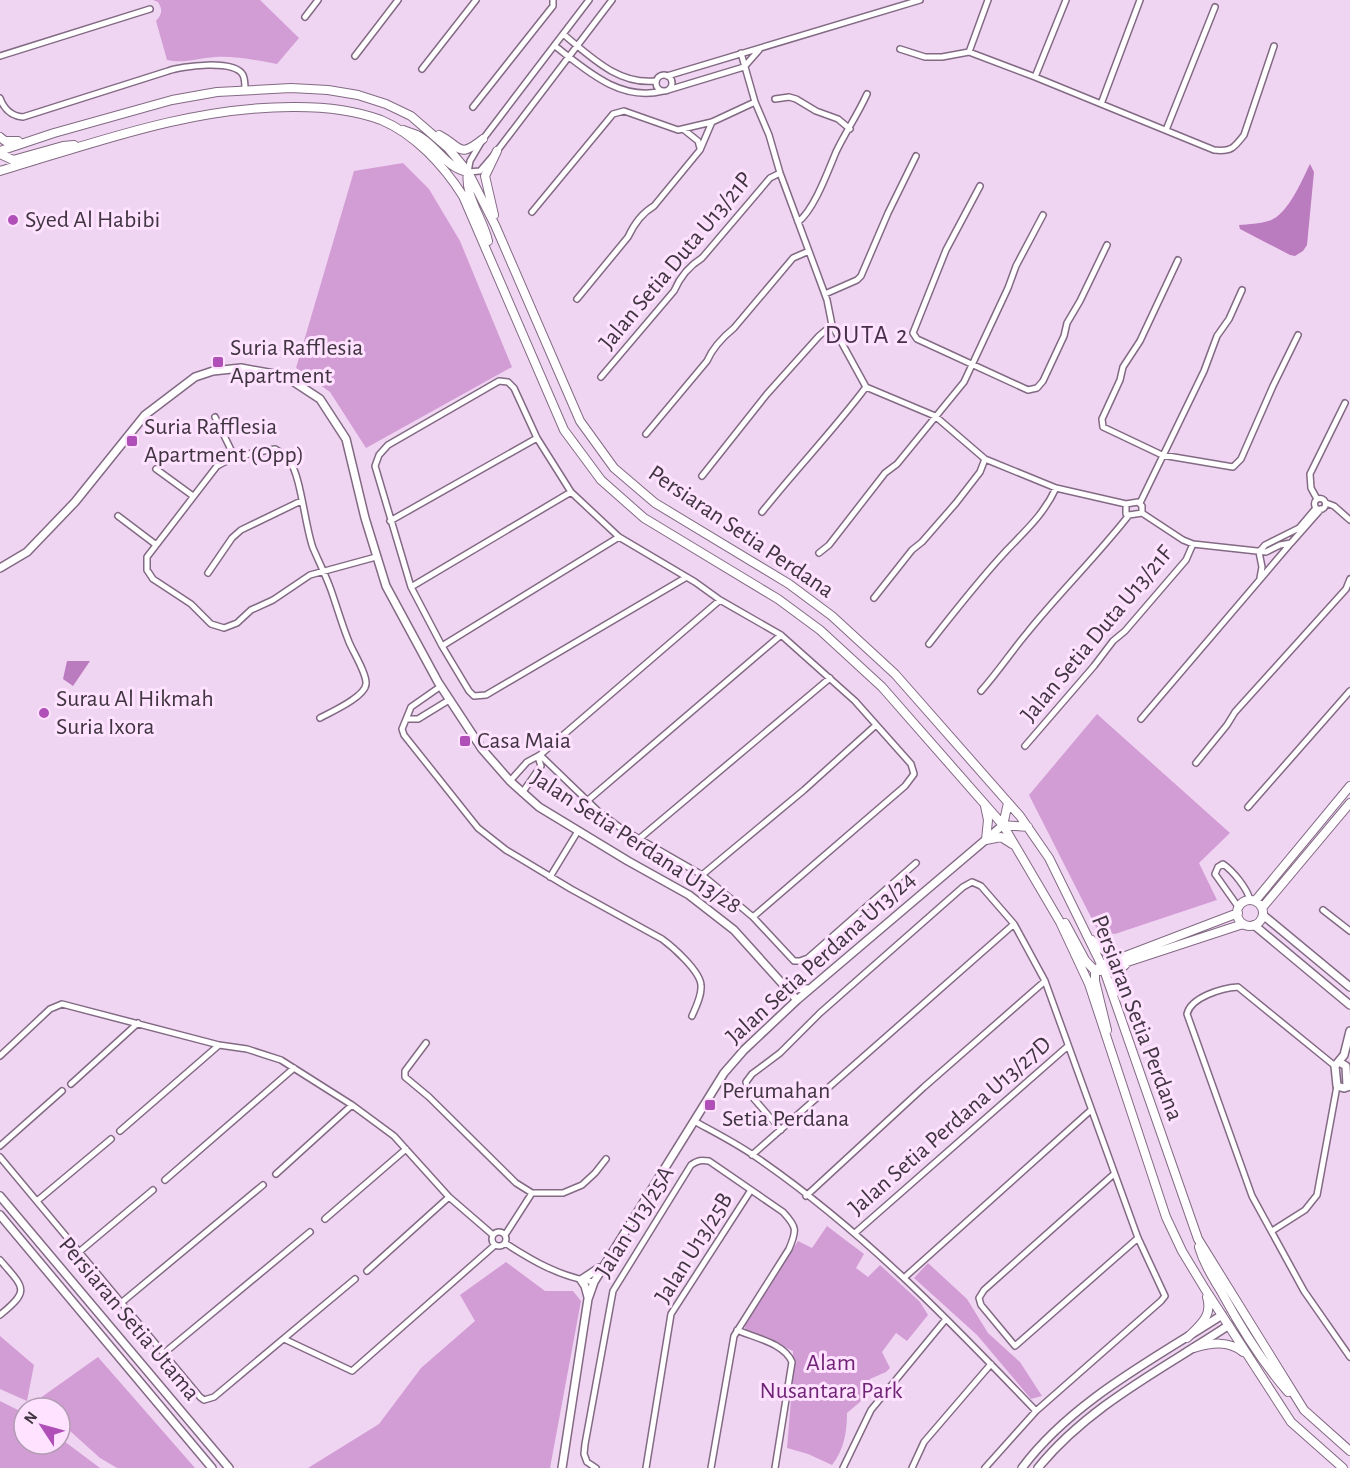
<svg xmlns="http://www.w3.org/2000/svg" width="1350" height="1468" viewBox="0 0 1350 1468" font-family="'Alegreya Sans',sans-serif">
  <rect width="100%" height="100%" fill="#f0d5f2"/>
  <path fill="#d29dd5" d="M153,0H260L299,38L277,64C256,60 235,56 215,57C198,58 183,64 167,60L156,21C162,14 163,10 158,2Z
    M403,163L429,189L460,241L512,367L366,448L330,392L296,368L354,171Z
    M1097,714L1230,833L1199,863L1217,900L1115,934L1098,931L1029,795Z
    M827,1226L864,1254L856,1268L868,1277L880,1265L920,1302L928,1315L907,1341L896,1333L882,1352L890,1368L886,1372L870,1379L860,1402L847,1413C847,1432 844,1450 832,1465L808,1454L787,1448L793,1375V1351L757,1335H747L744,1324L798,1241L812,1248Z
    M506,1262L545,1291H573L581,1301L550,1468H308L379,1424L421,1368L475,1321L460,1295Z
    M928,1263L967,1299L988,1333L1020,1362L1042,1396L1031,1399L977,1335L914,1278Z
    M0,1336L34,1365L27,1401L0,1389Z
    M98,1357L195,1468H117L100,1458L60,1422V1408H44L36,1401Z
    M0,1401L24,1413V1444H60V1438L100,1468H0Z"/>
  <path fill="#bb7bbf" d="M1310,164L1314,172L1307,245L1303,251L1295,256L1290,255L1240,229L1239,225C1249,224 1259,224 1268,221C1287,217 1302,180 1310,164Z
    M67,661H90L73,686L63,679Z"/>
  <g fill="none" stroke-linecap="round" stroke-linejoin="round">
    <g stroke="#836a84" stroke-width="8">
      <path id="minor" d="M589,0L483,139L470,161L468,172L480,171L497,151L612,0
        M305,17L318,0
        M563,34C591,57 618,85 656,81
        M555,46C586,70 620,102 663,91
        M900,49L925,57H942L969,52L1035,77L1214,150C1231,152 1234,148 1244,135L1274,46
        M969,52L988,0
        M741,53L755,102L769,135L780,173L827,300L832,325L866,387L935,416L985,459L1056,488L1126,504
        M0,56L150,9
        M355,56L398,0
        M422,69L476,0
        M656 83a8 8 0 1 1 16 0a8 8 0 1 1-16 0Z
        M667,76L920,0
        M1035,77L1066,0
        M668,90L744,67L759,50
        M0,98C4,109 11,116 23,117L168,71C182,66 234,59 243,75C245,79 245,85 245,90
        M775,99L789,97L796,99L816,111L838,119L850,129
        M1101,104L1140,0
        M473,107L553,6V0
        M683,129L698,141L700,148
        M1166,130L1215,7
        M980,186L946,250L913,333L917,339L1028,390L1037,388L1043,381L1064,336L1067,323L1080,301L1107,245
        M532,212L613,114L624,111L678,130L712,122L755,102
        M798,222C814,210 828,171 836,152C845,133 858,114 867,94
        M1178,260L1140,341L1123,367L1120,380L1102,419L1103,427L1162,455L1233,467L1241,459L1273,386L1298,335
        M825,294L857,280L861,276L888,213L916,156
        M577,299L628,237C634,224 642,213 654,206L700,150L712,122
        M601,377L674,291C680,277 689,266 702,258L770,178L780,173
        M215,417L235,458
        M646,434L707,361C713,347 723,337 734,328L793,258L809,251
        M156,469L193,496
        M702,476L767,394L819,336L832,325
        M1314.5 504a5.5 5.5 0 1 1 11 0a5.5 5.5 0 1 1-11 0Z
        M1317,499L1311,488L1310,474L1345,403
        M1138,502L1142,506V513L1129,515L1126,514V504Z
        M1140,503L1204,371L1217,336L1229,319L1242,290
        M1326,503L1334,506L1350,520
        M762,512C796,469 833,431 866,387
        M1142,513L1183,540L1193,544L1266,552L1280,545L1291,543L1321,509
        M118,516L155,544
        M390,521L537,438
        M1259,552L1265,545L1299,528L1316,508
        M1259,552L1262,567L1260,578
        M819,553L829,545L885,473L897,464L964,382L1008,288L1016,266L1043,215
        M208,573L232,538L241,530L301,501
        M685,578L486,695L474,696L469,691L442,646L411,587L375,466L379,455L388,445L499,381L508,382L514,388L537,438L571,492L619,537L695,582L720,600L781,635L855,701L911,764L914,774L905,786L753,917
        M411,587L571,492
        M874,598L912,550L922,542L956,503L980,472L985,459
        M929,644C954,612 979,580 1007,550C1026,530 1044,514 1056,488
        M442,646L619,537
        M441,686L411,707L402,729L404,735L478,828L506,850L571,889L662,939C673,947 700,971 701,985C702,995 696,1007 692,1016
        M981,691C998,672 1011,652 1027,633C1059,593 1097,556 1129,515
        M320,718C331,712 365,697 366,684C367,674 353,652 349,642C342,625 337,607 331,590C326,576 319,562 313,548C305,527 301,475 289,460C286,455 280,452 275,449C256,452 234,456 217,466L147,557V570L153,579L191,604L211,624L224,628L237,623L251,610L273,600L310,575L376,557
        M407,719H418L449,700
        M1141,719L1291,543
        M1025,746L1094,666L1113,641L1125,631L1186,560L1193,544
        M540,755L720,600
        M1196,763L1227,725L1235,712L1346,589L1350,579
        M510,781L527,762L540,755L600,813L622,829L702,875L741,907L753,917L794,961H800L808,958L916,863
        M522,793L541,766L538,757
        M587,801L781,635
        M1248,807L1350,691
        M639,839L830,678
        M702,875L804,790L876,725
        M550,877L578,831
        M1239,908L1215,874L1218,867L1223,864C1233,871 1247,888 1250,900
        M1323,910L1350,931
        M426,1043L405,1071V1077L429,1097L516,1183L532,1193H563L582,1185L595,1173L606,1159
        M0,1056L50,1009L62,1004L219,1045
        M1335,1066L1238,987C1222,988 1191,997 1187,1014L1252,1196L1304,1291L1350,1357
        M71,1084L138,1023
        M694,1121C714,1132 734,1142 753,1155C860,1228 947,1318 1036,1411L985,1468
        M781,1130L748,1092L746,1082L752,1074L780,1053L820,1013L963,887L972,882L981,886L1014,924L1045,981L1138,1238L1165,1296L1161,1301L1036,1411
        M120,1131L219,1045L247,1049L281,1060L352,1105L394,1136L449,1197L493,1235
        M0,1146L62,1091
        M752,1155L1014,924
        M0,1157L200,1397L204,1400L214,1397L355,1279
        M276,1174L352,1105
        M1114,1174L984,1290L979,1298L981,1305L1015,1346L1138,1238
        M165,1180L294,1068
        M806,1196L924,1087L1045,981
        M37,1201L111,1139
        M325,1219L406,1149
        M1272,1231L1305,1210L1317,1195L1337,1086
        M492 1239a7 7 0 1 1 14 0a7 7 0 1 1-14 0Z
        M855,1233L1068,1046
        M505,1235L532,1193
        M505,1243C533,1261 560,1277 594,1282
        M79,1252L153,1190
        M0,1260C24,1288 31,1290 0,1315
        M367,1271L449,1197
        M905,1277L1091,1110
        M121,1303L263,1185
        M737,1330C755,1338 784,1343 792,1362L775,1468
        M284,1339L352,1371L495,1245
        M163,1354L310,1232
        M596,1468L587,1462L584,1454L585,1444L613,1291L691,1165C698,1160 701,1160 709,1161L783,1212C797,1227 797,1230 789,1249L734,1336L711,1468
        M646,1468L671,1314L751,1190
        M843,1468L871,1410L946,1319
        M912,1468L924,1442L991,1364"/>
    </g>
    <g stroke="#836a84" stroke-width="10">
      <path id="tertiary" d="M0,568L27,552L75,502L145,415L195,377L213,371L241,368L285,376L320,399L346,439L365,518L386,586L438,682L482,749L510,781L539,807L628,861L689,895L734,930L797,1000
        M1263,915L1350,987
        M1254,925L1350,1005
        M786,988L809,989
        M1350,1031L1344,1055L1335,1066L1337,1086L1344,1088L1350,1086
        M1339,1062L1346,1066L1347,1086
        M0,1196L229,1468
        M0,1215L212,1468
        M588,1297L585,1286L581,1280L599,1268
        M562,1468L588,1299L594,1282L724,1073L744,1050L797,1000L1003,825
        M1022,1468C1072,1401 1154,1359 1222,1315
        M1038,1468C1089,1405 1163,1369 1229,1325"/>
    </g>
    <g stroke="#836a84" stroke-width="10">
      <path id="secondary" d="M403,130C408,132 413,133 417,135C437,145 445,168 468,172
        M439,135C462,147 458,159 483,139
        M0,137L5,141H18
        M0,151L54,133L172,100L217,92L291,88L328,90L358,95L386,104L411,116L448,148L468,172L495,225L580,421L614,468L655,503L789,584L832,616L895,674L1020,816L1049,858L1104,970L1198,1239L1304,1410L1350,1451
        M0,154L13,160L63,146L74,145
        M0,171C97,142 194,106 296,107C324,107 354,110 381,120C415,134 444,166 463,196L564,430L601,480L644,518L778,599L820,630L882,687L1003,825L1060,922L1089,984L1166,1217L1182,1251L1205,1289L1291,1422L1343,1468
        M468,172C464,196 483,218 488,241
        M494,215L485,176L497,151
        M985,806L988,820L986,840L1001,837L1012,844
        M1003,825L1028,827
        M1003,825L1008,803
        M1237 913a13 13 0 1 1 26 0a13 13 0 1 1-26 0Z
        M1255,901L1350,786
        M1262,908L1350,803
        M1065,923L1085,960L1095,971V981L1107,1030
        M1092,940C1101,949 1109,956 1122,956
        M1098,968L1102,965L1238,913
        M1100,971L1243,924
        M1114,994C1114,982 1115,973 1125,965
        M1199,1247C1204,1264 1213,1278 1222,1293C1241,1328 1262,1362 1288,1392
        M1187,1338C1200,1325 1213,1316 1207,1297
        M1194,1348C1211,1343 1228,1340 1243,1352"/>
    </g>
    <use href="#minor" stroke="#fff" stroke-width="5"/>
    <use href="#tertiary" stroke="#fff" stroke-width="7"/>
    <use href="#secondary" stroke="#fff" stroke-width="8"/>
  </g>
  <g fill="#af4fb7" stroke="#fee2ff" stroke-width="2">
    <circle cx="13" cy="220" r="6"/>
    <rect x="212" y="356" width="12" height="12" rx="3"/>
    <rect x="126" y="435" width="12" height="12" rx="3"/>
    <circle cx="44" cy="713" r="6"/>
    <rect x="459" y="735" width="12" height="12" rx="3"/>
    <rect x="704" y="1099" width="12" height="12" rx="3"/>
  </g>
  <g text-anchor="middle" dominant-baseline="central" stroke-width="6" stroke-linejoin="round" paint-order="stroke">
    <g font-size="24" fill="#403541" stroke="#fee2ff" text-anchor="start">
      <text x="25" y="220">Syed Al Habibi</text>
      <text x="230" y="348">Suria Rafflesia<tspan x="230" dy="28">Apartment</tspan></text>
      <text x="144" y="427">Suria Rafflesia<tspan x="144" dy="28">Apartment (Opp)</tspan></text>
      <text x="56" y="699">Surau Al Hikmah<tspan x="56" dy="28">Suria Ixora</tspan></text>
      <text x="477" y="741">Casa Maia</text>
      <text x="722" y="1091">Perumahan<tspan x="722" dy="28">Setia Perdana</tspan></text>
    </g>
    <g font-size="24" fill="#403541" stroke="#fee2ff">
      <text transform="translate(676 261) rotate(-50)">Jalan Setia Duta U13/21P</text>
      <text transform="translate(741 532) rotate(34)">Persiaran Setia Perdana</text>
      <text transform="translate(1097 634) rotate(-50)">Jalan Setia Duta U13/21F</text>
      <text transform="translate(636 842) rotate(33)">Jalan Setia Perdana U13/28</text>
      <text transform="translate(821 958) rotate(-42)">Jalan Setia Perdana U13/24</text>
      <text transform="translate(1137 1018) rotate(69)">Persiaran Setia Perdana</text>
      <text transform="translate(950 1126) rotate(-41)">Jalan Setia Perdana U13/27D</text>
      <text transform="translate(635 1222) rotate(-58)">Jalan U13/25A</text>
      <text transform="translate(694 1248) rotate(-58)">Jalan U13/25B</text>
      <text transform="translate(129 1319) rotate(50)">Persiaran Setia Utama</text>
    </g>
    <g font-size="24" fill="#712377" stroke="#fee2ff">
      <text x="831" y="1363">Alam<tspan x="831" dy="28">Nusantara Park</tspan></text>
    </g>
    <g font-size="26" letter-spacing="1.5" fill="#463047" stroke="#fee2ff">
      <text x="867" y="335">DUTA 2</text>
    </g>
  </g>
  <g transform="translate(42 1426) rotate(306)"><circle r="28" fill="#fee2ff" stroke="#b29db3" stroke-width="1.5"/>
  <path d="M0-4.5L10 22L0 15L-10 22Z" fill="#af4fb7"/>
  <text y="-9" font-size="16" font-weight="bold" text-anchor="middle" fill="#403541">N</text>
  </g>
</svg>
